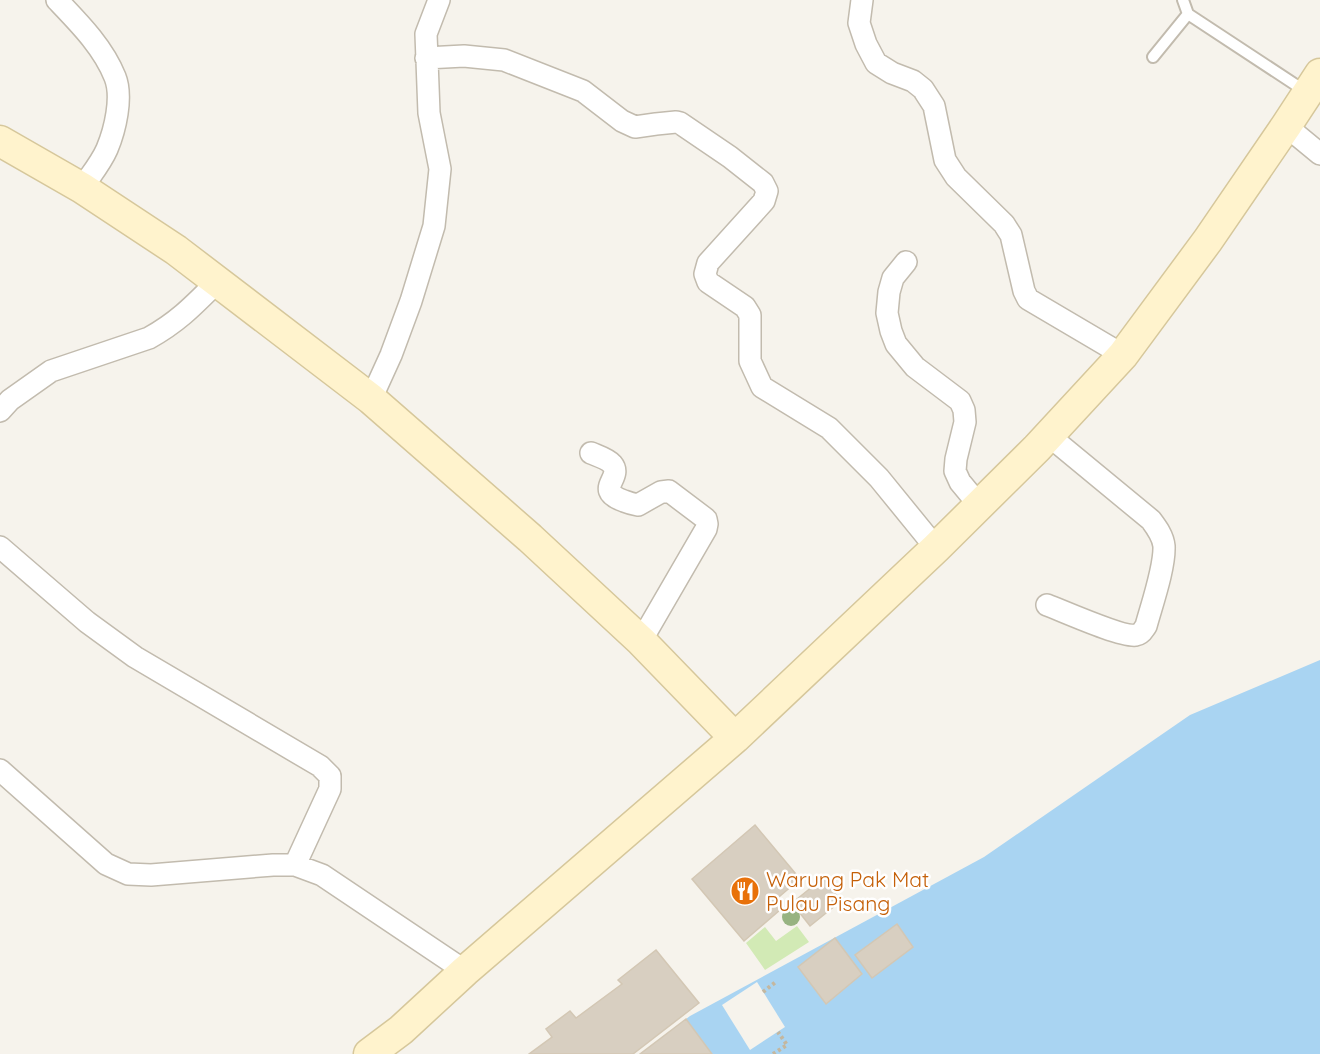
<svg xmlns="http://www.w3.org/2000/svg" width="1320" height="1054" viewBox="0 0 1320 1054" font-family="Quicksand,sans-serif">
  <rect width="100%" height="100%" fill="#f6f3ec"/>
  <path fill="#d2eab5" d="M797,926L809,942L765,970L746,943L765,927L776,941Z"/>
  <path fill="#a9d4f2" d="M1320,660V1054H640L690,1016L984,857L1190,715Z"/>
  <path fill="#f6f3ec" d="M757,982L785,1027L750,1050L722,1005Z"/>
  <path fill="#d8cfc1" stroke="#d3c7b4" stroke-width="1.5" d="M755,825L800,879L773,902L780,910L744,941L692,879Z
    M823,878L841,901L810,926L792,903Z
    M897,924L913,947L872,978L855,955Z
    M835,938L862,974L826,1004L798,967Z
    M656,950L699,1003L633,1054H529L552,1037L546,1029L570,1011L576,1018L622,984L618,980Z
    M686,1019L712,1054H640Z"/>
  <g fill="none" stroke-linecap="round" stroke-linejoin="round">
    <g stroke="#c2bbae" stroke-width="14">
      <path id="lane" d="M1183,0L1188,14
        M1153,57L1188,14L1305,91"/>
    </g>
    <g stroke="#c2bbae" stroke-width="24">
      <path id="street" d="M57,0C79,23 103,47 115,77C123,97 115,130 107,149C101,163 90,176 82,188
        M862,0L859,23L866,44L876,63L892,73L913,81L923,89L934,106L945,160L956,177L1004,224L1011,235L1024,291L1028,299L1123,355
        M426,58L464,56L504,60L583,91L622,121L635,127L656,124L676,122L680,123L730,157L763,183L767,191L764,201L708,263L705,274L708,282L745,307L750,315V361L762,387L829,428L879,478L936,548
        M1286,126L1320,154
        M906,262L893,278L889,292L887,313L891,331L896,344L915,367L960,401L964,410L965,422L956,459L955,471L960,482L979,505
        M371,399L391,355L411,301L434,226L440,169L429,113L426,34L439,0
        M0,411L10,400L51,371L149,338C178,322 194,305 217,282
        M591,453C598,456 608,459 612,464C624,478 592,490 624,501C629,503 633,504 638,505L661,492L669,491L706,519L707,524L706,529L641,641
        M0,547L87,622L135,657L320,766L330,776V789L295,865
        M1047,605C1063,611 1123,638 1136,635C1142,634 1143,630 1146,626C1152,604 1165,567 1164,546C1163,536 1157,528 1151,520L1048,435
        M0,770L106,864L128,874L151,875L273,865H295L322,875L465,971"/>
    </g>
    <g stroke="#d6c79b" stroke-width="33">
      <path id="secondary" d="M0,141L82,188L176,250L371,399L530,538L641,641L735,738
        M369,1054L401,1030L465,971L735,738L936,548L1037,448L1123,355L1208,240L1286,126L1320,74"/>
    </g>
    <path stroke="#c4b79f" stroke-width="4" stroke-dasharray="3 3" stroke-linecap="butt" d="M763,992L777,981
      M773,1054L787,1045L778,1032"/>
    <use href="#lane" stroke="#fff" stroke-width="10"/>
    <use href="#street" stroke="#fff" stroke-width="21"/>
    <use href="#secondary" stroke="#fff3cd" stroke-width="30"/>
  </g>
  <circle fill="#97b381" cx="791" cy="917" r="9"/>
  <defs>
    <g id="restaurant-disc" transform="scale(1.5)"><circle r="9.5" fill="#e8710a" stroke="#fff"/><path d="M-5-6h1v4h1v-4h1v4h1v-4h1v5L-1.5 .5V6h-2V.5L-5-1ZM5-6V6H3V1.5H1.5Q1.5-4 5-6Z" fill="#fff"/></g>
  </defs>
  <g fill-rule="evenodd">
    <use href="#restaurant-disc" x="745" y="891"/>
  </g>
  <g text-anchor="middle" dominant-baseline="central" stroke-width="5" stroke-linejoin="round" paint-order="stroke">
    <g font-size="21" fill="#c56008" stroke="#fff" text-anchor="start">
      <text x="766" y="879">Warung Pak Mat<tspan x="766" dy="24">Pulau Pisang</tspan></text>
    </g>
  </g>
</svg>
